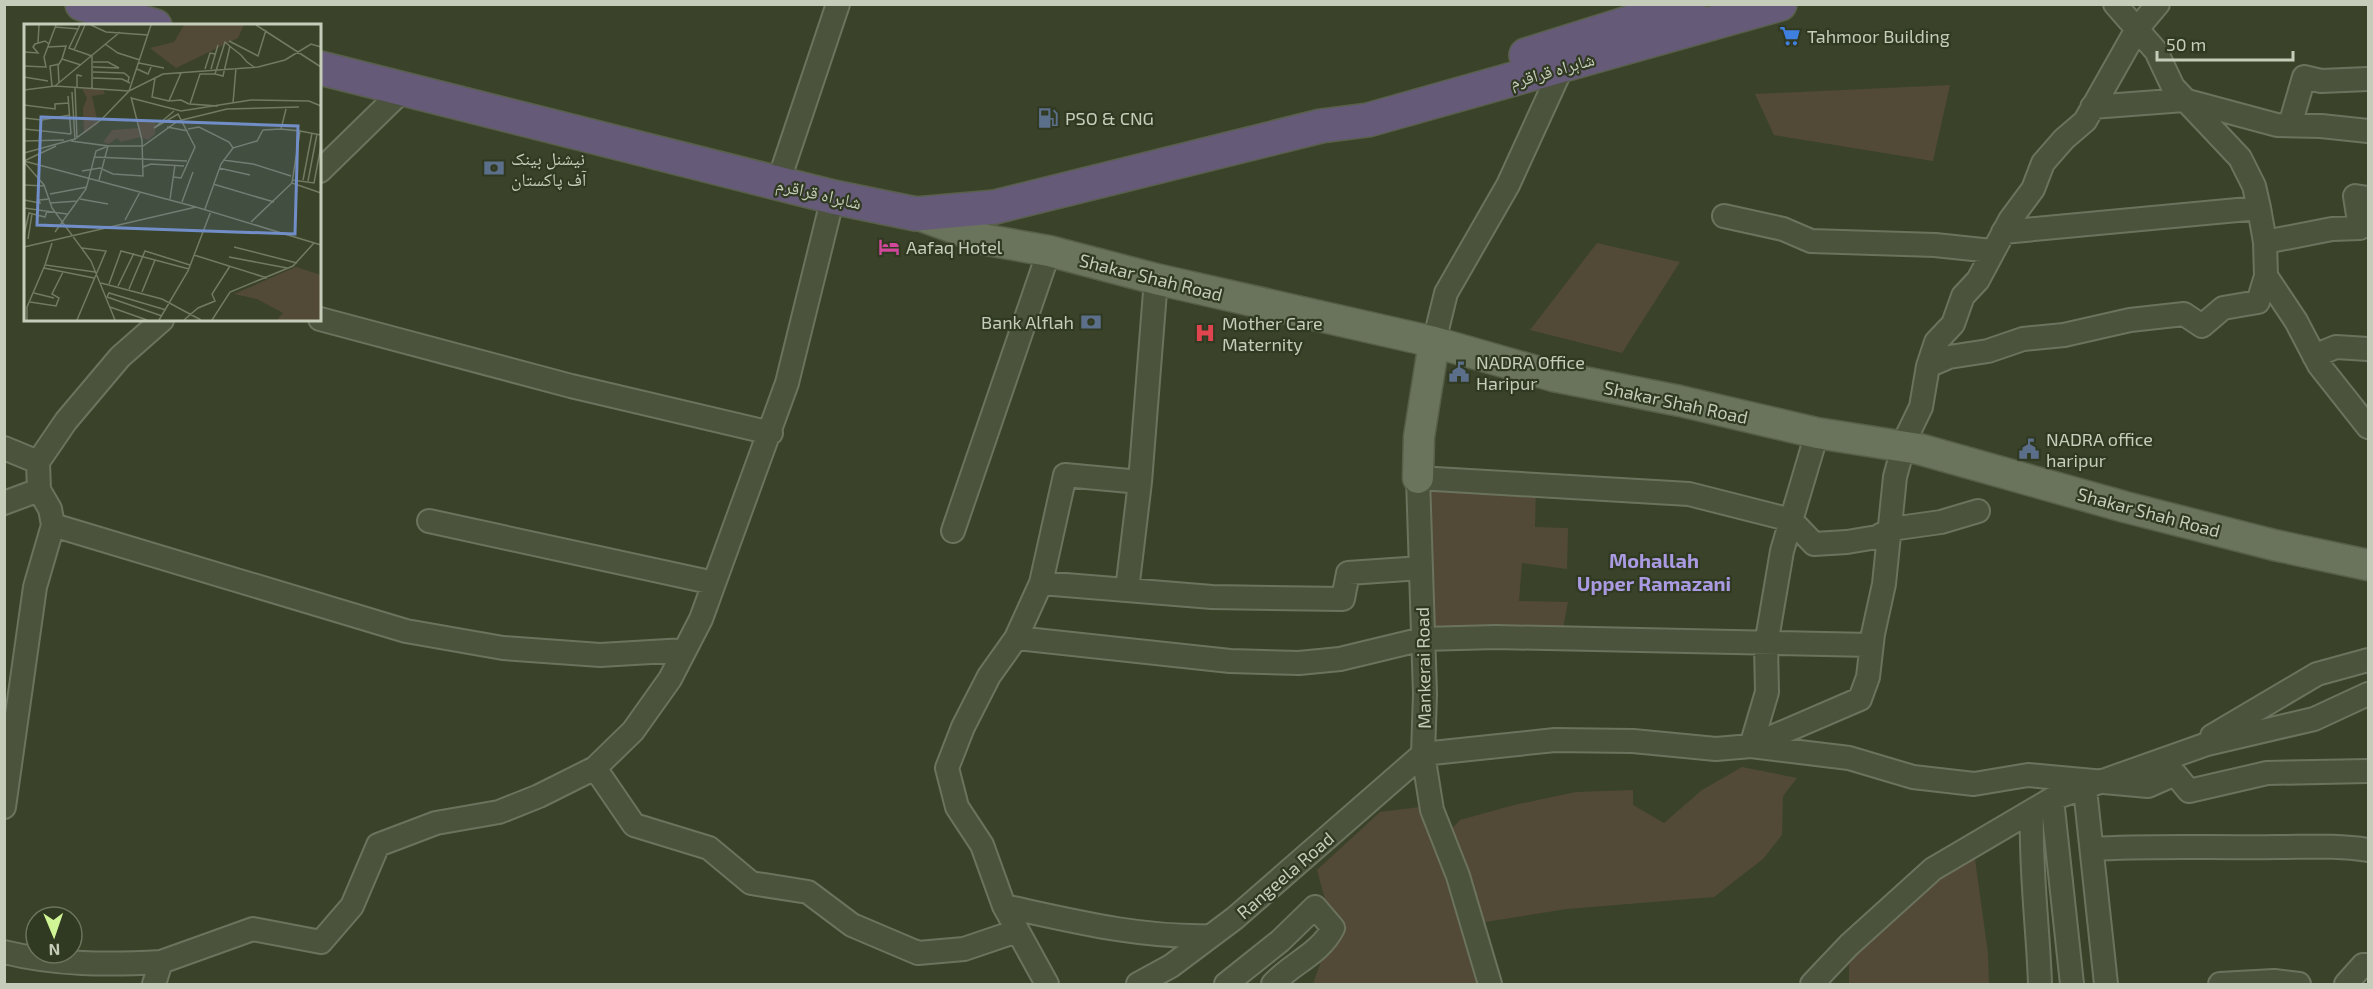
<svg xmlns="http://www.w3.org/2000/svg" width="2373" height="989" viewBox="0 0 2373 989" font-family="'Exo 2','Noto Naskh Arabic',sans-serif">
  <rect width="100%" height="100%" fill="#3a4329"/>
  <path fill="#524a36" d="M1950,85L1933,161L1774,135L1755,94Z
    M1597,243L1680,262L1622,353L1530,330Z
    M1536,484L1535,527L1568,528L1567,569L1522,563L1519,601L1568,602L1561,639H1423L1418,493Z
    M1742,767L1797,778L1783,796L1782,835L1763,859L1714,897L1567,909L1473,924L1486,973L1478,984H1313L1333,928L1317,870L1380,812L1428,806L1443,838L1460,820L1514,805L1576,792L1633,790V805L1664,823L1702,790Z
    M1973,845L1988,953L1989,984H1849V945Z"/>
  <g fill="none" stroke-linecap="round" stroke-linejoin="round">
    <g stroke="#6b735e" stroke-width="26">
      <path id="minor" d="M2115,4L2156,51L2173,87L2240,158L2254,186L2259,208L2265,242L2266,276L2296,321L2319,365L2368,427
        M2092,107L2184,100L2277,125L2321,126L2368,131
        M2290,125L2304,77L2321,81L2368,79
        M320,171L404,89
        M778,183L838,4
        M1724,216L1783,229L1811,241L1935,245L1992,251
        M2003,232L2259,208
        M2265,242L2332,229L2360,228L2355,196L2368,198
        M320,319L571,386L771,433
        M1434,342L1446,293L1508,185L1562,67
        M2314,356L2336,347L2368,349
        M1928,366L1949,357L1988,351L2023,339L2064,335L2130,320L2184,314L2202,326L2223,308L2258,302L2266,276
        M1817,433L1782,551L1766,645L1767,692L1751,746L1849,758L1913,777L1974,784L2028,775L2148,786L2175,774L2189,791L2267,773L2368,771
        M4,448L38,462
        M4,503L39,490
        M429,521L714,583
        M53,525L406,631L503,648L600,655L685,650
        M953,531L1049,251
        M1041,583L1212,597L1343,599L1348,573L1421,568
        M1127,590L1140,482L1156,279
        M1016,638L1230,661L1299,663L1340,659L1423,639L1496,637L1871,645
        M2212,736L2317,674L2368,660
        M595,768L633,731L670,679L701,619L787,383L833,197
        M2085,789L2106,984
        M2052,799L2072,984
        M4,807L35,587L53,525L50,509L39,490L38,462L66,421L120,357L162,320
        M2032,811C2030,869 2038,926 2040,984
        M2092,849C2154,845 2215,848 2277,847C2308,847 2337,845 2368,850
        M1004,906C1073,921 1140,938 1211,936
        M4,952C56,965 108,965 161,962L154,984
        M161,962L253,929L321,942L352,906L378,845L436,823L499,812L539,796L595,768L634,825L709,848L751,883L808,892L852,925L918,953L964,949L1017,931
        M1047,984L1004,906L982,845L957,807L947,768L963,727L989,676L1016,638L1041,583L1065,475L1140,482
        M1138,984L1171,966L1235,918L1423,754L1555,740L1633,741L1716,749L1751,746L1860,699L1868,677L1873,634L1884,584L1895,477L1905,440L1921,407L1928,366L1936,342L1953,324L1963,296L1978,280L2010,220L2033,189L2043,163L2064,139L2085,121L2137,29L2158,4
        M1226,984L1280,941L1315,907L1333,928C1320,954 1292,963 1273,984
        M1490,984L1458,876L1432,810L1423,754L1425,694L1418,478L1689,494L1791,520L1814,544L1847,542L1877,537L1891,529L1941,522L1978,511
        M1812,984L1849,945L1933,869L2052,799L2207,744L2314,719L2368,694
        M2220,984L2274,981L2299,984
        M2346,984L2363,965H2368"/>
    </g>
    <g stroke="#575f49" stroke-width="33">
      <path id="major" d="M916,214L987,240L1049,251L1156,279L1434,342L1553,376L1680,401L1817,433L1919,449L2125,507L2274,545L2368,565
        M1418,478L1419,437L1434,342"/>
    </g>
    <g stroke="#58604a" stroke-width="36">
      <path id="highway" d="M82,4L155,26
        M1526,55L1689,4
        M320,68L833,197L916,214L995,207L1321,126L1368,120L1780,4"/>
    </g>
    <use href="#minor" stroke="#4b533d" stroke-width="22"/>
    <use href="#major" stroke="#6a735b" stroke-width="30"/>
    <use href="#highway" stroke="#665a79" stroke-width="33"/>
  </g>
  <defs>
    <g id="supermarket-bare" transform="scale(1.62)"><path d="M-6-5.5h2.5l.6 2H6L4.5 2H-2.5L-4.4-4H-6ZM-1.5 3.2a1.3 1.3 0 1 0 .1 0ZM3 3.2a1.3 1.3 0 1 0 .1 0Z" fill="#3f7fe0" stroke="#303921" stroke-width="2.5" paint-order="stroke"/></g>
    <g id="fuel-bare" transform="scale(1.62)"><path d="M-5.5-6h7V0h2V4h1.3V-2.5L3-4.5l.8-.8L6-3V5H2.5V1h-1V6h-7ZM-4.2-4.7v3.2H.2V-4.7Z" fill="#5c6f8a" stroke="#303921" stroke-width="2.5" paint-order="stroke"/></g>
    <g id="bank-bare" transform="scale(1.62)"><path d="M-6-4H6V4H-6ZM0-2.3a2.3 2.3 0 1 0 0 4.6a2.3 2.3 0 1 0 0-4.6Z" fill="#5c6f8a" stroke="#303921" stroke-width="2.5" paint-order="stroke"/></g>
    <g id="hotel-bare" transform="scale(1.62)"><path d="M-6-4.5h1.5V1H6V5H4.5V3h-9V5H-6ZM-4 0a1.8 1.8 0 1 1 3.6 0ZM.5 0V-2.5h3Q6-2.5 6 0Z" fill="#d1479c" stroke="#303921" stroke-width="2.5" paint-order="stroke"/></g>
    <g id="hospital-bare" transform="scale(1.62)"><path d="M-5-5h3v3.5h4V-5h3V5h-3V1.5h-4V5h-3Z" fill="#e0444e" stroke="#303921" stroke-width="2.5" paint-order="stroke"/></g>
    <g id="civic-bare" transform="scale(1.62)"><path d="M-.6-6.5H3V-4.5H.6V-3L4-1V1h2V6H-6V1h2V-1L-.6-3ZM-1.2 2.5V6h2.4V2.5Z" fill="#5c6f8a" stroke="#303921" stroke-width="2.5" paint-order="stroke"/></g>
  </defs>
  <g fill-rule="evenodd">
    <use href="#supermarket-bare" x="1790" y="36"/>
    <use href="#fuel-bare" x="1048" y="118"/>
    <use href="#bank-bare" x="494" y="168"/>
    <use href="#hotel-bare" x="889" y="247"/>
    <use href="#bank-bare" x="1091" y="322"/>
    <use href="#hospital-bare" x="1205" y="333"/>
    <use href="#civic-bare" x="1459" y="372"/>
    <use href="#civic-bare" x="2029" y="449"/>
  </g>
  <g text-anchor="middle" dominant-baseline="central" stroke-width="4.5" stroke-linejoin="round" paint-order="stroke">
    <g font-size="18" fill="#c5cdba" stroke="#303921" text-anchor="start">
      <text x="1807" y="36">Tahmoor Building</text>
      <text x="1065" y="118">PSO &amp; CNG</text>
      <text x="511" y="158">نیشنل بینک<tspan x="511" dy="21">آف پاکستان</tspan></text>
      <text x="906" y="247">Aafaq Hotel</text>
      <text x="1074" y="322" text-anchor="end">Bank Alflah</text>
      <text x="1222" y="323">Mother Care<tspan x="1222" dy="21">Maternity</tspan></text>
      <text x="1476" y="362">NADRA Office<tspan x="1476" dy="21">Haripur</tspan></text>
      <text x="2046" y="439">NADRA office<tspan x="2046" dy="21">haripur</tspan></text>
    </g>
    <g font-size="18" fill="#c5cdba" stroke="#303921">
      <text transform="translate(1552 70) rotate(-16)">شاہراہ قراقرم</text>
      <text transform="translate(819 193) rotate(13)">شاہراہ قراقرم</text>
      <text transform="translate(1151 277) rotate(14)">Shakar Shah Road</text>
      <text transform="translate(1676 402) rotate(12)">Shakar Shah Road</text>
      <text transform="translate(2149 512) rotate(15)">Shakar Shah Road</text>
      <text transform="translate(1423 668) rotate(-91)">Mankerai Road</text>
      <text transform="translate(1285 875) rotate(-41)">Rangeela Road</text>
    </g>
    <g font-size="20" font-weight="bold" fill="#a99ae1" stroke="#303921">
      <text x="1654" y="560">Mohallah<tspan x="1654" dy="23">Upper Ramazani</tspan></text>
    </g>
  </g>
  <g transform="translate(24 24)">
    <rect width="297" height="297" fill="#3a4329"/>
    <path d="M160,1H220L214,14L152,44L126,24L150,18ZM58,65H79L81,70L68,72L74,100L60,110L59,84L63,74ZM115,96L132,98L131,110L124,116L117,113L97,118L93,114L85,120L79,118L88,106L114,104ZM272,243L297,251V296H253L259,289L233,275L210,270Z" fill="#524a36"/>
    <path fill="none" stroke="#727a63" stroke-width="1.5" d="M56,1L45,24L68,32V65M67,1L82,8L124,11M232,1L297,43M31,3L55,5M205,17L234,32L242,6M14,19L15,1M81,20L94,29L116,36M206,22L199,52L191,50L201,18L208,24L217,31L223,38L230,43M24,23L42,22L38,35L57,41M50,26L61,1M0,28L14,29L9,23L11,20L21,17L25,20M115,39L140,44M34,40L35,59M0,42L22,43L20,33L32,1M69,43L95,44L84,38H69M113,45L124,50L127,43M181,45L186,29L191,30M187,45L194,21M69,48L100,49L105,53L104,58M157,49L145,77L157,76L165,80M191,50H176L166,80L194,82M0,53L24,57M69,54L98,55L106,59M131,54L128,73L145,77M28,62L26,42L35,40L38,35M31,62L96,8M51,64L53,114M53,64V51L58,52M0,66L31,62L105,67L139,50L234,43L261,36L287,20L297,23M48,68L51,115M44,72L47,110M107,74L157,87L227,76L285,77L297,82M209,79L212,44M0,81L31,85V80L45,79M0,94L18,96L46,91M143,103L164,107M0,105L47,110M164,105L175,103L205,118L209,124L233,117L239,106L257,105M276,107L297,111M0,117L40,116M47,117L84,122L75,156M0,129L51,115L78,95L105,67L127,1M70,133L163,137M199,136L229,140L267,152M0,137L32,122M0,137L172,183M0,138L20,161L28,184L67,237L91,296M119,143L127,140L160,142M195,144L226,151M58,147L76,144L89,150L119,152L118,116L107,73M149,153L157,154L171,123L154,90L130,104L150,87M268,156L290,159L297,122M279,156L288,109M284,157L293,110M268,159L297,169M189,160L250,178M0,161L21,162M26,170L63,163M56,175L84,180M146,175L151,141M0,176L16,179L15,176L26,175M158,178L169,148M26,179L54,177M0,184L43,190M181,185L197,140L209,124M101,196L116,168M227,198L268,159L276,107L257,105L262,85M31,208L62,165L72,127L84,122H119L154,97L203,85L275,83M0,211L5,189L21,193L23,187M4,215L8,190M28,219L21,241L71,248M0,223L172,183L297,221M210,223L273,239M170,231L243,254M205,233L263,244M20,244L70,254M77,259L138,275L177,296M85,260L97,227L165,245M94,262L110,229M105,265L121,227L166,241M118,268L131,236M10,269L30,274M83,273L85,269L142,286M83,273L138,292M6,278L32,282L35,274L28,270L39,248M86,283L123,296M3,296V283L21,241M53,296L82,227L58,224M135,296L164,247L187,187M160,296L174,284L191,277L188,270L206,242M188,296L206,268L269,242L290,219"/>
    <path fill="#718ec9" fill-opacity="0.15" stroke="#718ec9" stroke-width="3" d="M17,93L274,102L271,210L13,201Z"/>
    <rect width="297" height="297" fill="none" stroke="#c5cdba" stroke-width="3"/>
  </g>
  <rect width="2373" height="989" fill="none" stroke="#c5cdba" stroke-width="12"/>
  <g transform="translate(54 935) rotate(178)"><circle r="28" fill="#303921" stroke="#6c745e" stroke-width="1.5"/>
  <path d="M0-4.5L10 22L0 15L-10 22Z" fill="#d0f596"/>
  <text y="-9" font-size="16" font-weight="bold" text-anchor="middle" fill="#c5cdba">N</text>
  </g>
  <path d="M2157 51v9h136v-9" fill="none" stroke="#c5cdba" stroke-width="3"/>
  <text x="2166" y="51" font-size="18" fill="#c5cdba" stroke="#303921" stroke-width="4.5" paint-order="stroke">50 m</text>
</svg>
